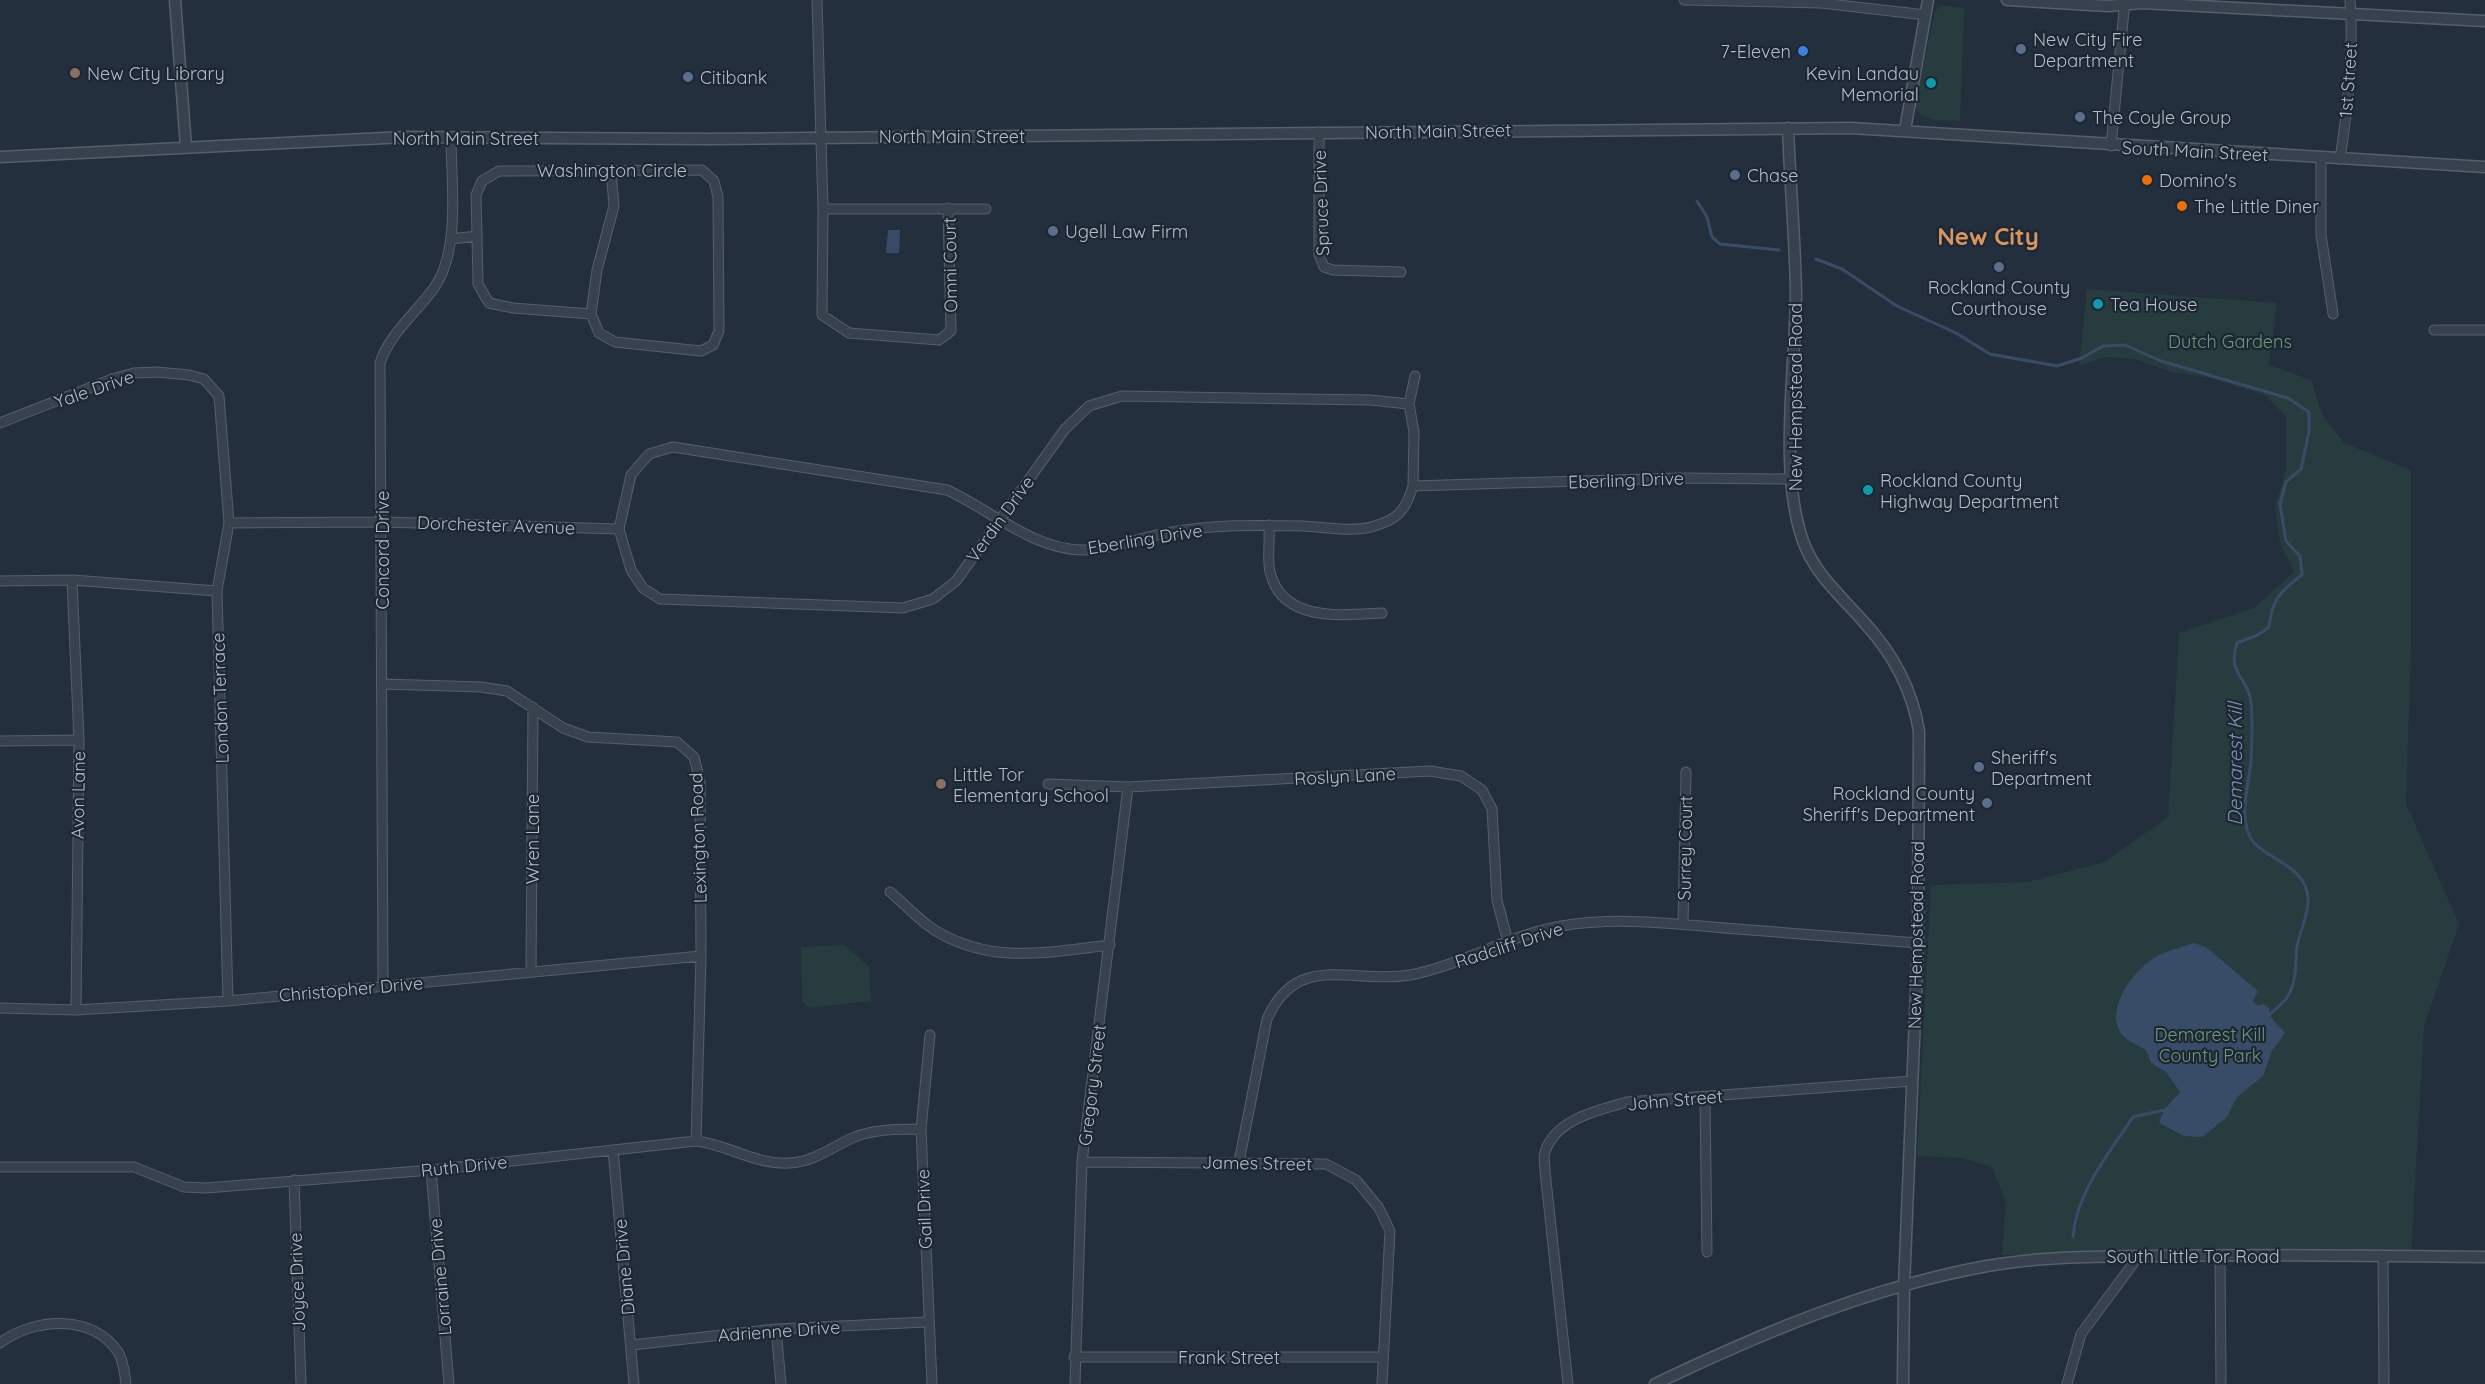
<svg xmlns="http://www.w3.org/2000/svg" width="2485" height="1384" viewBox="0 0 2485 1384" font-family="Quicksand,sans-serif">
  <rect width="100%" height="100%" fill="#242f3e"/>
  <path fill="#263c3f" d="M1941,5L1964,8L1960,121C1944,120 1921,123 1915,106L1935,11Z
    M2087,289L2277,303L2269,365L2311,380L2322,414L2344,443L2411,470V646L2406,804L2459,924L2424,1027L2411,1254L2002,1255L2006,1203L1992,1167L1961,1158L1917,1156L1931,885L2028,882L2104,862L2168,817L2179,633L2254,608L2294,572L2280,543L2275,506L2286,470V417L2265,395L2210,378L2172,372L2134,359L2104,357L2079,366Z
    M845,945L869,967L871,1001L809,1008L802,1001L801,947Z"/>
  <path fill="#394c67" d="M888,230H900L899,253H886Z
    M2194,943L2206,947L2258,991L2253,1001L2258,1006L2263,1004L2269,1008V1015L2285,1033L2272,1051L2263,1076L2237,1097L2227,1117L2202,1137L2184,1136L2159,1123L2164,1110L2180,1092L2166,1072L2151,1063L2146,1050C2137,1045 2126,1041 2120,1032C2105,1006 2137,966 2159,955C2170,950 2182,947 2194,943Z"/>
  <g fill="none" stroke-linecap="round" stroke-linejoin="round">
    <path stroke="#394c67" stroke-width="3" d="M1697,201L1707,217L1712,237L1720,244L1779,250
      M1816,259L1842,269L1897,306L1956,333L1990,354L2057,366L2082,358L2103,346L2125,345L2161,361L2288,398L2309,412V432L2301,469L2286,482L2280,504L2286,541L2300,556L2302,575C2280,591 2272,600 2269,627L2258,635L2237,643C2226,674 2249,678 2251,702C2253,721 2252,742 2251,761C2249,783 2241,807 2247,829C2252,852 2282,858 2297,874C2320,898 2301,922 2297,947C2295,963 2297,981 2288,996C2284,1003 2275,1009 2269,1015
      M2073,1237C2076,1193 2109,1153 2133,1117L2164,1110"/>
    <g stroke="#565f6c" stroke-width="11">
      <path id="minor" d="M817,0L823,209L822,315L849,333L939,340L951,331L948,208
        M1684,0L1821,3L1926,15
        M1319,132V255L1324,267L1333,270L1401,272
        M2111,146L2125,0
        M2321,158V235L2333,314
        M2340,159C2348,107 2354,53 2350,0
        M823,209H986
        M451,239L477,236L478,284L489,303L513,308L591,314L599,333L615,342L701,351L713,345L719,331L718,197L714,181L702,170L499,171L482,181L476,195L477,236
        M591,314L597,270L614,206L611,170
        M2434,330H2485
        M1409,404L1370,400L1122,396L1089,406L1065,429L956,581L933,599L903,608L660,599L643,588L631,570L619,529L631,475L649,454L673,447L947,490C991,510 1032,549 1082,550C1107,551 1141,537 1167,533C1211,524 1258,525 1303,526C1322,527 1353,532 1371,527C1397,520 1405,512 1413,486L1680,478L1792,479
        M0,423L112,379L134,373L157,372L189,375L204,379L219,396L229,523L217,591L228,1001
        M1413,486L1414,432L1409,404L1415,376
        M229,523L382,522L619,529
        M1269,525C1270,540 1267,558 1270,572C1282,623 1343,615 1382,613
        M72,580L79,740L76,1010
        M0,581L72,580L217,591
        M383,684L481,687L507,691L563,728L588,737L677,742L694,757L700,781L701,956L696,1141
        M0,741L79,740
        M1048,784L1128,787L1430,771L1461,776L1482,790L1492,809L1497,900L1508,942
        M890,892C905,904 919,921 936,931C993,965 1047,952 1110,945
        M1683,924L1686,772
        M531,972L533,707
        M383,985L380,363C390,333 416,313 434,288C461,250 451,182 451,137
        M0,1008L76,1010L228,1001L701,956
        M930,1035L921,1129L932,1384
        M1705,1097L1707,1252
        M613,1150L634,1384
        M1082,1162L1326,1164L1356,1180L1379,1208L1390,1231L1382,1384
        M1239,1162L1267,1019C1298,950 1352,985 1410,975C1462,965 1509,935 1561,926C1613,917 1671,923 1724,928C1788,933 1853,938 1918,943
        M0,1167H134L184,1187L206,1188L431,1170L696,1141C729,1145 756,1165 789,1163C816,1162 834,1145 857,1136C878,1129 899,1129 921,1129
        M431,1170L449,1384
        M294,1180L301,1384
        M2220,1255L2221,1384
        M2383,1256L2384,1384
        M776,1329L781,1384
        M0,1343C33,1318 92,1313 118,1352C123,1360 125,1375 126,1384
        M632,1345L776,1329L927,1322
        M1074,1357H1383
        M1075,1384L1082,1162L1128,787
        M1568,1384L1545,1171C1545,1165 1543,1157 1545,1152C1555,1119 1599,1110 1627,1102L1912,1081
        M2067,1384L2081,1334L2138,1257"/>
    </g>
    <g stroke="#565f6c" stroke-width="13">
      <path id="tertiary" d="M175,0L186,147
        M2007,0L2108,6L2142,3L2485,21
        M1788,128C1790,183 1795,237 1796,292C1796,366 1778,471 1803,541C1815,574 1839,594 1862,620C1892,652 1912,688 1919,731L1918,943L1904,1286L1903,1384
        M1905,130L1928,0
        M0,157L405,137L709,139L1851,128L2485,167
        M1655,1384C1762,1333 1870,1287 1987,1266C2043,1256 2098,1257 2154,1256C2264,1254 2375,1256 2485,1257"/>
    </g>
    <use href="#minor" stroke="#38414e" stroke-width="9"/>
    <use href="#tertiary" stroke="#38414e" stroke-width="10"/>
  </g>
  <g fill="#5c6f8a" stroke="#1d2633" stroke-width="2">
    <circle cx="2021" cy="49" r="6"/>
    <circle cx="688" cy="77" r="6"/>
    <circle cx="2080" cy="117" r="6"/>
    <circle cx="1735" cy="175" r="6"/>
    <circle cx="1053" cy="231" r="6"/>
    <circle cx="1999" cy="267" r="6"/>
    <circle cx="1979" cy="767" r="6"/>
    <circle cx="1987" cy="803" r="6"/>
  </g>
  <circle fill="#3f7fe0" stroke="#1d2633" stroke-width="2" cx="1803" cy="51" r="6"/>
  <g fill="#8d6e63" stroke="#1d2633" stroke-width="2">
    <circle cx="75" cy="73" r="6"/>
    <circle cx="941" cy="784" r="6"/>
  </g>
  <g fill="#0f9aa8" stroke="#1d2633" stroke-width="2">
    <circle cx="1931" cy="83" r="6"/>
    <circle cx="2098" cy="304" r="6"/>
    <circle cx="1868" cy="490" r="6"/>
  </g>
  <g fill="#e8710a" stroke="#1d2633" stroke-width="2">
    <circle cx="2147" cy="180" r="6"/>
    <circle cx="2182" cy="206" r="6"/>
  </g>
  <g text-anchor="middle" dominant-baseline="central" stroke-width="4.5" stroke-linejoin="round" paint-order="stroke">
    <g font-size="18" fill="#b4bcc9" stroke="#1d2633" text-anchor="start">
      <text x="2033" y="39">New City Fire<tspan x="2033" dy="21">Department</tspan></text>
      <text x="1791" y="51" text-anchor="end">7-Eleven</text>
      <text x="87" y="73">New City Library</text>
      <text x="1919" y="73" text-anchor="end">Kevin Landau<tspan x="1919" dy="21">Memorial</tspan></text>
      <text x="700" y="77">Citibank</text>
      <text x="2092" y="117">The Coyle Group</text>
      <text x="1747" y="175">Chase</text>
      <text x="2159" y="180">Domino's</text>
      <text x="2194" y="206">The Little Diner</text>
      <text x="1065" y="231">Ugell Law Firm</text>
      <text x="1999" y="287" text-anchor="middle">Rockland County<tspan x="1999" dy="21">Courthouse</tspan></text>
      <text x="2110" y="304">Tea House</text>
      <text x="1880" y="480">Rockland County<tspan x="1880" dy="21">Highway Department</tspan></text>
      <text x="1991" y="757">Sheriff's<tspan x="1991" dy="21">Department</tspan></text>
      <text x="953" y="774">Little Tor<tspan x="953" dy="21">Elementary School</tspan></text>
      <text x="1975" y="793" text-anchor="end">Rockland County<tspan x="1975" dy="21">Sheriff's Department</tspan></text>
    </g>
    <g font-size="18" fill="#b4bcc9" stroke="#1d2633">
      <text transform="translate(2348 80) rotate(-86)">1st Street</text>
      <text transform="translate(1438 131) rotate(-1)">North Main Street</text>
      <text x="952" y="136">North Main Street</text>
      <text x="466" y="138">North Main Street</text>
      <text transform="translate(2195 151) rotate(3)">South Main Street</text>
      <text x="612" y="170">Washington Circle</text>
      <text transform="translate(1321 203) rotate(-92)">Spruce Drive</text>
      <text transform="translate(950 265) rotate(-91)">Omni Court</text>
      <text transform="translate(94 389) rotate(-19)">Yale Drive</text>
      <text transform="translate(1795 397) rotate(-90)">New Hempstead Road</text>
      <text transform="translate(1626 480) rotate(-2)">Eberling Drive</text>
      <text transform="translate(1000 519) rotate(-54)">Verdin Drive</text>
      <text transform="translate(496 525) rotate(2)">Dorchester Avenue</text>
      <text transform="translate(1145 539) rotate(-9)">Eberling Drive</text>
      <text transform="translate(382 550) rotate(-90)">Concord Drive</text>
      <text transform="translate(220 698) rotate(-92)">London Terrace</text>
      <text transform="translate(1345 776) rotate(-3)">Roslyn Lane</text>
      <text transform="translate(78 795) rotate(-89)">Avon Lane</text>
      <text transform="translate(698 838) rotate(-92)">Lexington Road</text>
      <text transform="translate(532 839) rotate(-90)">Wren Lane</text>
      <text transform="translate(1685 848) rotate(-89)">Surrey Court</text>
      <text transform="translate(1916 935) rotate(-89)">New Hempstead Road</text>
      <text transform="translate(1509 945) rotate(-18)">Radcliff Drive</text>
      <text transform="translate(351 989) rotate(-5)">Christopher Drive</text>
      <text transform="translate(1092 1085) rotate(-83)">Gregory Street</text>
      <text transform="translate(1675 1100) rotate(-5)">John Street</text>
      <text transform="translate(1257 1163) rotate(1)">James Street</text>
      <text transform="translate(464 1166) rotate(-6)">Ruth Drive</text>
      <text transform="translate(924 1209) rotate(-92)">Gail Drive</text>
      <text x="2193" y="1256">South Little Tor Road</text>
      <text transform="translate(624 1267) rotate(-95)">Diane Drive</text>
      <text transform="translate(440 1277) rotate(-95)">Lorraine Drive</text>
      <text transform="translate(297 1282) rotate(-92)">Joyce Drive</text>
      <text transform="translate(779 1331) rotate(-4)">Adrienne Drive</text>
      <text x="1229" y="1357">Frank Street</text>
    </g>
    <g font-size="18" fill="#6b9a76" stroke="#1d2633">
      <text x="2230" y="341">Dutch Gardens</text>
      <text x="2210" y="1034">Demarest Kill<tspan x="2210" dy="21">County Park</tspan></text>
    </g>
    <g font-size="20" font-style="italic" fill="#7c92b1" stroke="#1d2633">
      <text transform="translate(2234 764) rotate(-90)">Demarest Kill</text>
    </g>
    <g font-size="24" font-weight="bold" fill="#d59563" stroke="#1d2633">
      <text x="1988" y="236">New City</text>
    </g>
  </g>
</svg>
